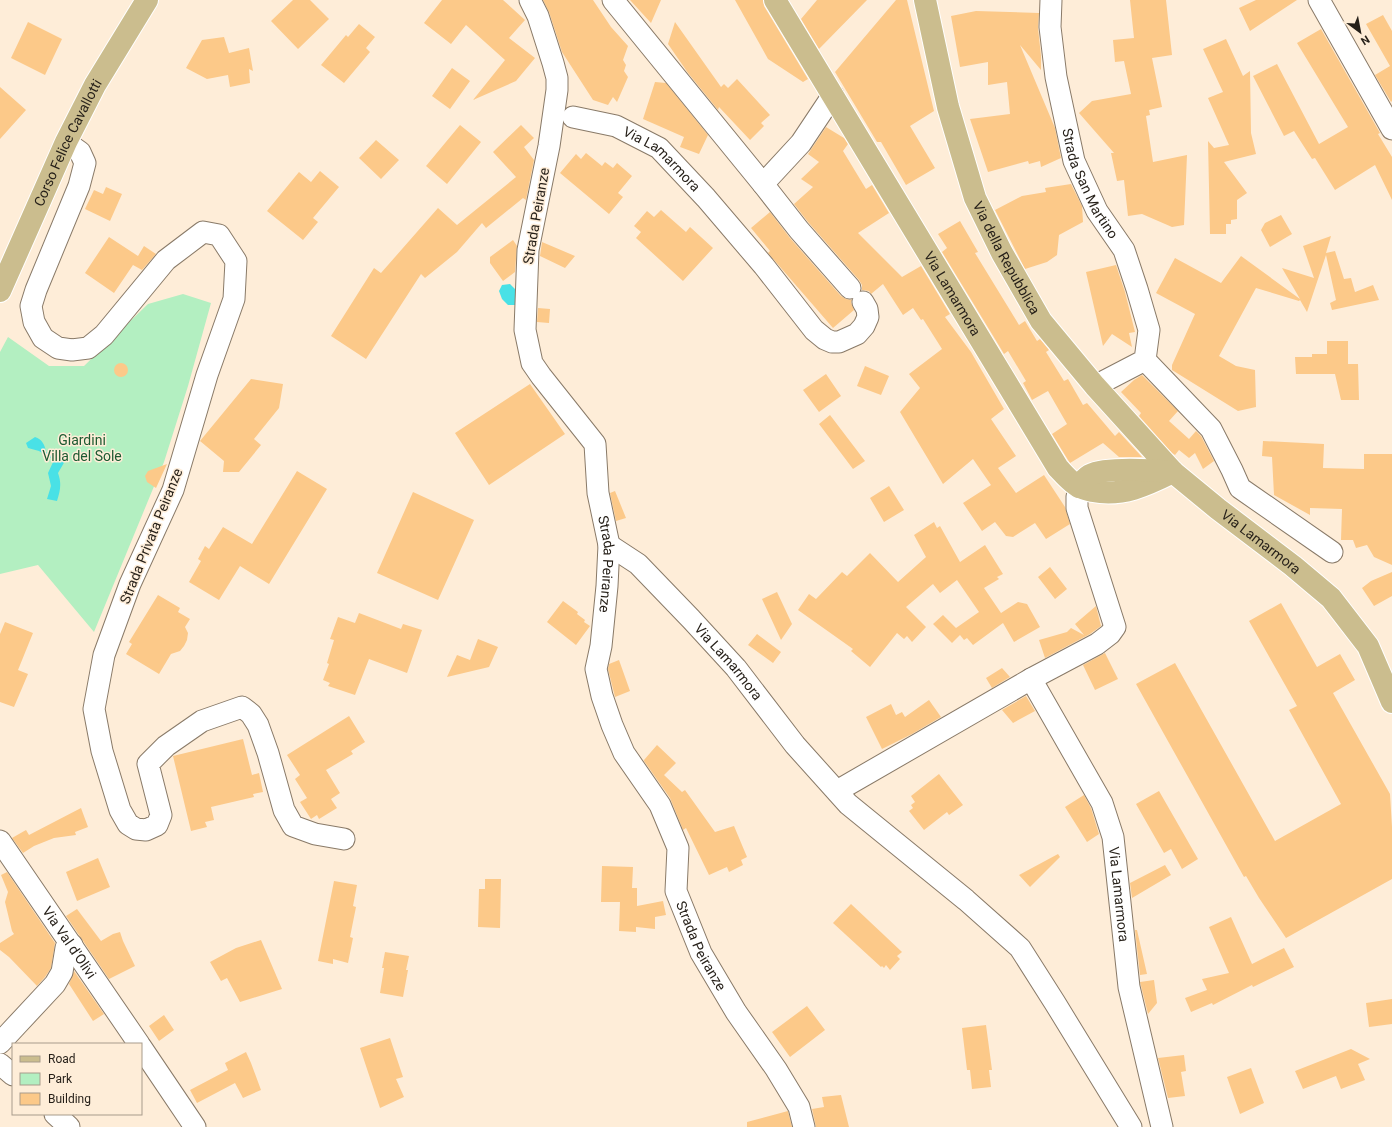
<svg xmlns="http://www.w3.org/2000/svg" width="1392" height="1127" viewBox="0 0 1392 1127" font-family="Roboto,sans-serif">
  <rect width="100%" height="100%" fill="#feedd8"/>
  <path fill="#b3efc1" d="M183,294L211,303L188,386L164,462L94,632L38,565L0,574V352L8,337L49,366H84L148,304Z"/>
  <path fill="#49e1e6" d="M510,284L516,290L515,305H508L502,299L499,291L502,285Z
    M35,437C42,439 45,445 46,452L55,455L59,454L63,457L65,461L58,473C62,484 60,491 57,501L47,499L51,486L48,473L54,460L39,451L28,448L26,443Z"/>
  <path fill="#fcc989" d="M293,0H310L329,19L298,49L271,21Z
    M442,0H503L525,20L509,38L535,58L516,81L473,100L505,60L466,25L451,44L424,23Z
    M543,0H593L611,27L628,46L623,60L626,65L624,71L628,77L617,102L613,97L608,105L593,100L562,52L549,12Z
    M630,0H661L651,23Z
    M735,0H763L764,6L808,79L803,82L768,59Z
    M817,0H867L819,49L801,19Z
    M896,0H907L934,111L910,126L935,168L906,185L881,142H877L835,72Z
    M1130,0H1166L1172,55L1152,58L1162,107L1149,110L1150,115L1146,116L1153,162L1187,155L1184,225L1172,227L1142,214L1128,216L1124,180L1117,181L1111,153H1114L1079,113L1092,101L1131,94L1124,61L1115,62L1113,40L1134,38Z
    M1256,0H1297L1250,31L1239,8Z
    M976,11L1039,13L1038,28L1041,56V70L1020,45L1055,128L1061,158L1041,167L1040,161L1029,164L1028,161L988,172L970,119L1010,114L1007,82L988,85V62L960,67L951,16Z
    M1383,15L1392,31V101L1391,102L1375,75L1390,66L1366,24Z
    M28,22L62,39L45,75L11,58Z
    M675,22L721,87L724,84L728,88L737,79L770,115L761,123L764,126L750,140L719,107L718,110L688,73L668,44Z
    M359,24L375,37L366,48L370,52L344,83L321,65L346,35L348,37Z
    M1321,29L1380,133L1378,134L1392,157V200L1375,165L1335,190L1315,158L1312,159L1294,131L1284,136L1253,76L1277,64L1319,144L1348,127L1297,43Z
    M224,37L229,53L249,48L253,71L249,69L250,83L230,87L228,75L207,79L186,68L202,40Z
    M1226,39L1243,76L1250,71L1251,133L1256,154L1224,162L1247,193L1237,200V219L1231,220V224H1226V234H1210L1208,141L1214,148L1229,145L1208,98L1223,92L1203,49Z
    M452,68L470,81L450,109L432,96Z
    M655,82L666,83L708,135L699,154L680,147L684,137L643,119Z
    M0,87L26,110L0,139Z
    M460,125L481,142L447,184L426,166Z
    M521,125L534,138L524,147L534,160L526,200L523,198L486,228L482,223L457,252L425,278L421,274L366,359L331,336L374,268L381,273L438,208L457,225L516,177L493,152Z
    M826,127L844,138L848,144L843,151L866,189L872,185L889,213L858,233L902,277L921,266L950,314L945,317L971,352L1004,409L991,419L1016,456L998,468L1016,493L1044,475L1065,507L1070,524L1046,539L1035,523L1013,537L1006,536L995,522L982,531L963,503L991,485L973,459L943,484L900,412L920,388L909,374L942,349L923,319L921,320L913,308L903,315L883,284L871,294L869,291L862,290V285L859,280L808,222L794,204L813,187L801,179L819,162L808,154Z
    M376,140L399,160L381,179L359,158Z
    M586,153L602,166L605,162L613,168L617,163L632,176L618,193L623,197L609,214L560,173L576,154L581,159Z
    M320,171L339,187L313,218L318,222L303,240L267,211L299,172L311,182Z
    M1071,184L1082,206L1083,222L1059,235L1057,255L1047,262L1025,269L995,210L1022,196L1046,192L1045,188Z
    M106,187L122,194L110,221L85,209L94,190L103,194Z
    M661,210L686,232L690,227L713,248L683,281L636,238L641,232L634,226L647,211L654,217Z
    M770,212L790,238L841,296L846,299L852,300L851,302L854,310L833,328L768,253L770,251L751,228Z
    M1281,215L1292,234L1270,247L1261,230L1265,223Z
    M960,221L978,252L975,253L1019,325L1025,321L1037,341L1040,339L1049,350L1046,352L1064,381L1068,379L1083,405L1087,403L1115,436L1119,432L1142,457H1119L1103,443L1070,463L1068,460L1052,434L1067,424L1048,391L1032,400L1023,383L1026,381L1008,351L1004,354L995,339L942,252L947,248L938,234Z
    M1331,236L1326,253L1335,251L1344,279L1351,278L1355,292L1373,285L1379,300L1332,310L1330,303L1336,300L1326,255L1307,312L1300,300L1299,301L1256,288L1219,356L1236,366L1255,370L1256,407L1238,411L1172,370V365L1195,314L1156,293L1175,258L1221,283L1241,256L1300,299L1282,268L1314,278L1303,246Z
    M109,237L138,256L144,246L156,254L142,270L133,265L114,293L85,273Z
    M513,240L517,246L515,272L503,281L490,263V257Z
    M542,242L575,256L565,268L540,256Z
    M1116,265L1125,292L1135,332L1129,333L1132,347L1112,334L1103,346L1086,272Z
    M538,308L550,309L549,323L537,322Z
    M1327,341H1348V364H1358L1359,400H1341L1335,374H1296L1295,357H1312V354H1327Z
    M114 370a7 7 0 1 1 14 0a7 7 0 1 1-14 0Z
    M865,366L889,376L881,395L857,386Z
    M826,374L841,396L819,412L803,390Z
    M1142,375L1178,411L1169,421L1189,439L1196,431L1201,436L1214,461L1203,469L1195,453L1189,458L1179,450L1175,455L1172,453L1139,416L1141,413L1121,392L1134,380Z
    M251,379L283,384L279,408L254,439L261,445L239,472H223L224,461L200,441Z
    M530,384L565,434L489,485L455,433Z
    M830,415L865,461L853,469L819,424Z
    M1263,441L1324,444L1323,468L1364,469V454H1392V565L1374,557L1367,545L1356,548L1353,540H1341L1342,509L1310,508V515L1274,495L1272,457L1262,456Z
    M167,464L156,488L147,482L145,476L148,471Z
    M297,471L327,489L269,584L240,566L219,600L189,582L201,561L198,559L205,546L209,549L223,527L252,544Z
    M889,486L904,510L884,522L870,498Z
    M615,491L626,518L616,521L610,493Z
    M413,492L474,520L438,600L377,573Z
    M934,522L937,528L940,526L960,562L985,545L1003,574L997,577L999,579L984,588L1001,613L1018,602L1027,604L1040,627L1014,642L1003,623L973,645L967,638L964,640L960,635L952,643L933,624L943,615L956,628L979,612L957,580L940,593L933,584L906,607L926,627L912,642L907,636L904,639L897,633L870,667L851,651L853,649L798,610L809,594L816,599L842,572L847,576L870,553L898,582L926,557L914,535Z
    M1050,567L1067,589L1055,599L1038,577Z
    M1392,572V596L1374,606L1362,588L1371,581Z
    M777,592L792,624L781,640L762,599Z
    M158,595L180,608L178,612L190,619L185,627L188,633L187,640L184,646L180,651L171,654L159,674L126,654L132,644L129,642Z
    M563,601L578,612L577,614L585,620L584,622L590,626L576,645L547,622Z
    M1281,603L1317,667L1340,654L1355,680L1333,693L1390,794L1392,827V879L1286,938L1259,898L1246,876L1244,877L1136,684L1175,663L1275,841L1341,804L1289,710L1297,706L1249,621Z
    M1096,606L1101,626L1090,634L1045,658L1039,640L1067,632L1071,628L1084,635L1075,624Z
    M359,613L401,629L403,624L422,630L407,673L369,659L355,695L328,686L330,683L323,680L329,664L327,663L334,640L330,639L338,617L355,623Z
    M5,622L33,633L18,670L28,674L14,707L0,702V634Z
    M757,634L781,652L773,663L748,645Z
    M478,639L498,647L489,667L447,677L457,655L470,660Z
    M1105,653L1118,679L1095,690L1083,665Z
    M619,660L630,691L615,697L608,669L609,664Z
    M1002,668L1010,677L992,688L986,678Z
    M1026,696L1035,711L1013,723L1002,710Z
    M929,700L941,717L912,734L882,749L866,717L891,704L896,715L902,712L905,717Z
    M349,716L365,742L351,751L353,754L326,770L340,793L331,799L337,808L319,819L317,815L311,819L300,802L307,798L295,779L300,775L287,755Z
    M243,739L252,775L259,773L263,792L253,794L254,797L211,807L214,820L205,822L207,827L191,831L173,756Z
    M657,745L676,763L664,775L682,792L685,790L715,832L734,826L747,857L741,860L743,865L729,872L727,867L709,875L686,828L683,830L670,798L644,761V760Z
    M939,774L963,805L949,815L947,812L924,830L909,811L913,808L911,805L915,802L911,796Z
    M1159,791L1198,859L1182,869L1171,849L1164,853L1136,804Z
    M1084,795L1091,808L1099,834L1087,842L1065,807Z
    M81,808L88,827L75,832L76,835L54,838L34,846L23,853L12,838L26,830L29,835Z
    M1058,854L1060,857L1030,887L1019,875Z
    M98,858L110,887L77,901L66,872Z
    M1165,865L1171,875L1132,898L1130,883Z
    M602,866L633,867L632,888H637V906L663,901L666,915L655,917V929L636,927V932L619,931L620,902H601Z
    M7,872L55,943L51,968L45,977L37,986L9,957L0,950V943L14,934L12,931L5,902L8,892L1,875Z
    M485,879H501L500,928L478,927L479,889H485Z
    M334,881L357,885L353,906L356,907L350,937L353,938L348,963L333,959V964L318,961Z
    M851,904L902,952L897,956L900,959L890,970L886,965L884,968L882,966L881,967L833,923Z
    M77,909L101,941L113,934L120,932L123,941L135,966L109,979L66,916Z
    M1231,917L1252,964L1284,948L1294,967L1253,987L1252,985L1213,1005L1212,1003L1191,1012L1185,998L1207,990L1202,979L1229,973L1209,927Z
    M1135,930H1137L1147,974L1140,975Z
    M261,940L282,989L240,1002L227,978L221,981L210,962L236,948Z
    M385,952L409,956L406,970H408L403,997L380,993L384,968H382Z
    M74,971L104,1014L93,1021L69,984Z
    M1154,980L1157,1003L1148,1014L1140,982Z
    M1392,999V1024L1369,1027L1366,1003Z
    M807,1006L825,1030L790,1057L772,1032Z
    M164,1015L174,1030L159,1041L149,1026Z
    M986,1025L992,1070H989L991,1087L972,1089L970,1070H967L962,1028Z
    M390,1038L403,1077L396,1079L404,1097L380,1108L360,1048Z
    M1351,1049L1370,1059L1358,1064L1365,1080L1341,1089L1336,1076L1303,1089L1295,1071Z
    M246,1052L251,1063L261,1090L243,1098L235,1083L197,1103L190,1090L228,1070L225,1063Z
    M1184,1055L1186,1071L1181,1072L1185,1096L1168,1098L1158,1058Z
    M1251,1068L1264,1103L1240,1114L1227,1077Z
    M841,1095L849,1127H816L812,1109L824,1107L822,1097Z
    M788,1111L792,1127H747V1122Z"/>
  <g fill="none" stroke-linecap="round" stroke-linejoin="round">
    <g stroke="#897a68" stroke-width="23">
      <g id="minor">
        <path id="s1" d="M530,0L538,16L553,63L557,78V90L549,146L528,250L525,330L532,363L541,376L595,444L598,493L609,545L607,586L601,646L596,669L602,696L612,725L624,753L660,805L678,848L676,891L701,953L736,1012L776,1069L799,1107L804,1127"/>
        <path d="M613,0L763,184L801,143L833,95"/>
        <path id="s2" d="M1051,0L1050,27L1056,77L1074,161L1097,211L1124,250L1137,289L1149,330L1145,360L1095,386"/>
        <path d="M1319,0L1392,129"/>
        <path id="s3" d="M573,117L616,126L659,148L706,198L764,266L814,330L825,339L832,342H839L857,334L864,326L868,317L867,309L863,302"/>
        <path d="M66,142L80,152L85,163L79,186L36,290L31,306L34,322L43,338L58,348L72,350L88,348L104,335L166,260L203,232L219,235L236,261L234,299L207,375L173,490L130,584L104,655L94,709L102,751L120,810L128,824L136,829L146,830L157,825L161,815L148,764L166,746L202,721L242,707L251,714L258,725L268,753L284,810L293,826L315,834L344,839"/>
        <path d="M763,184L799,230L850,288"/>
        <path d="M1145,360L1211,429L1232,470L1240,488L1332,552"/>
        <path id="s4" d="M1079,487L1077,497V508L1115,627L1110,634L1097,644L1031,679L1102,803L1113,837L1129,987L1162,1127"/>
        <path id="s5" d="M609,545L638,564L691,619L736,668L795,745L848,804L966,900L1020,948L1055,1003L1131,1127"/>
        <path d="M837,791L1031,679"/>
        <path id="s6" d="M0,841L139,1044"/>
        <path d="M0,1043L55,984L62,972L66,948L72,945"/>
        <path d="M141,1047L195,1127"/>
        <path d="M0,1064L13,1075"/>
        <path d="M55,1114L69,1127"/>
      </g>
    </g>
    <g stroke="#fff" stroke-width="24">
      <g id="major">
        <path id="s7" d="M775,0L1058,468C1062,472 1066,477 1071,481C1077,487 1085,489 1093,491C1122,497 1147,485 1173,472"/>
        <path id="s8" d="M925,0L948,107L975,198L1002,253L1041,321L1095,386L1173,472L1218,509L1293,566L1331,598L1368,646L1392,702"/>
        <path id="s9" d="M0,291L66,142L95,85L147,0"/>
        <path d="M1079,487C1082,482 1085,478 1090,475C1106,467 1153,470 1171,472"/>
      </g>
    </g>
    <use href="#minor" stroke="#fff" stroke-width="21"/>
    <use href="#major" stroke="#cbbd8e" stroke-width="22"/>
  </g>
  <g text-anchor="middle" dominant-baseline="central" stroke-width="3" stroke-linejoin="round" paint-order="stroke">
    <g font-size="14" fill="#251f18" stroke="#feedd8">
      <text stroke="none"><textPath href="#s9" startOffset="163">Corso Felice Cavallotti</textPath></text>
      <text stroke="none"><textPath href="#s3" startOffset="101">Via Lamarmora</textPath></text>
      <text stroke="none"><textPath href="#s2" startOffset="190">Strada San Martino</textPath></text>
      <text transform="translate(536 216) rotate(-80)">Strada Peiranze</text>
      <text stroke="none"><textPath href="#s8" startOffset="272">Via della Repubblica</textPath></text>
      <text stroke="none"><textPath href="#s7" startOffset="343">Via Lamarmora</textPath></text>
      <text transform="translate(151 536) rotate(-68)">Strada Privata Peiranze</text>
      <text stroke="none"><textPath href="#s8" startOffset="657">Via Lamarmora</textPath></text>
      <text stroke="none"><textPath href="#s1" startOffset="595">Strada Peiranze</textPath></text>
      <text stroke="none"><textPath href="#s5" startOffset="168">Via Lamarmora</textPath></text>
      <text stroke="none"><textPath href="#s4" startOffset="482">Via Lamarmora</textPath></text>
      <text stroke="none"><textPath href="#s6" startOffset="123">Via Val d'Olivi</textPath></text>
      <text stroke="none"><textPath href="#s1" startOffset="1003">Strada Peiranze</textPath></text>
    </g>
    <g font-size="14" fill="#1c5a31" stroke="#feedd8">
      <text x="82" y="440">Giardini<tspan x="82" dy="16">Villa del Sole</tspan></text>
    </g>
  </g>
  <rect x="12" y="1043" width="130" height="72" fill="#feedd8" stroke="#a79b8b"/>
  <rect x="20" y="1056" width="20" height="6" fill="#cbbd8e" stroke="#a79b8b"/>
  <text x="48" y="1063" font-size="12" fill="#251f18">Road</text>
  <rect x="20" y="1073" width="20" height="12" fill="#b3efc1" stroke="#a79b8b"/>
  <text x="48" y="1083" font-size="12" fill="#251f18">Park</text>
  <rect x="20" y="1093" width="20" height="12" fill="#fcc989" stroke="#a79b8b"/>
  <text x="48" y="1103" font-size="12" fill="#251f18">Building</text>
  <g transform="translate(1360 32) rotate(148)" stroke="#feedd8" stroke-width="3" paint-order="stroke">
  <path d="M0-3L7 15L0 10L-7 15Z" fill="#251f18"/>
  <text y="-6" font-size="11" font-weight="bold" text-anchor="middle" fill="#251f18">N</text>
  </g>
</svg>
